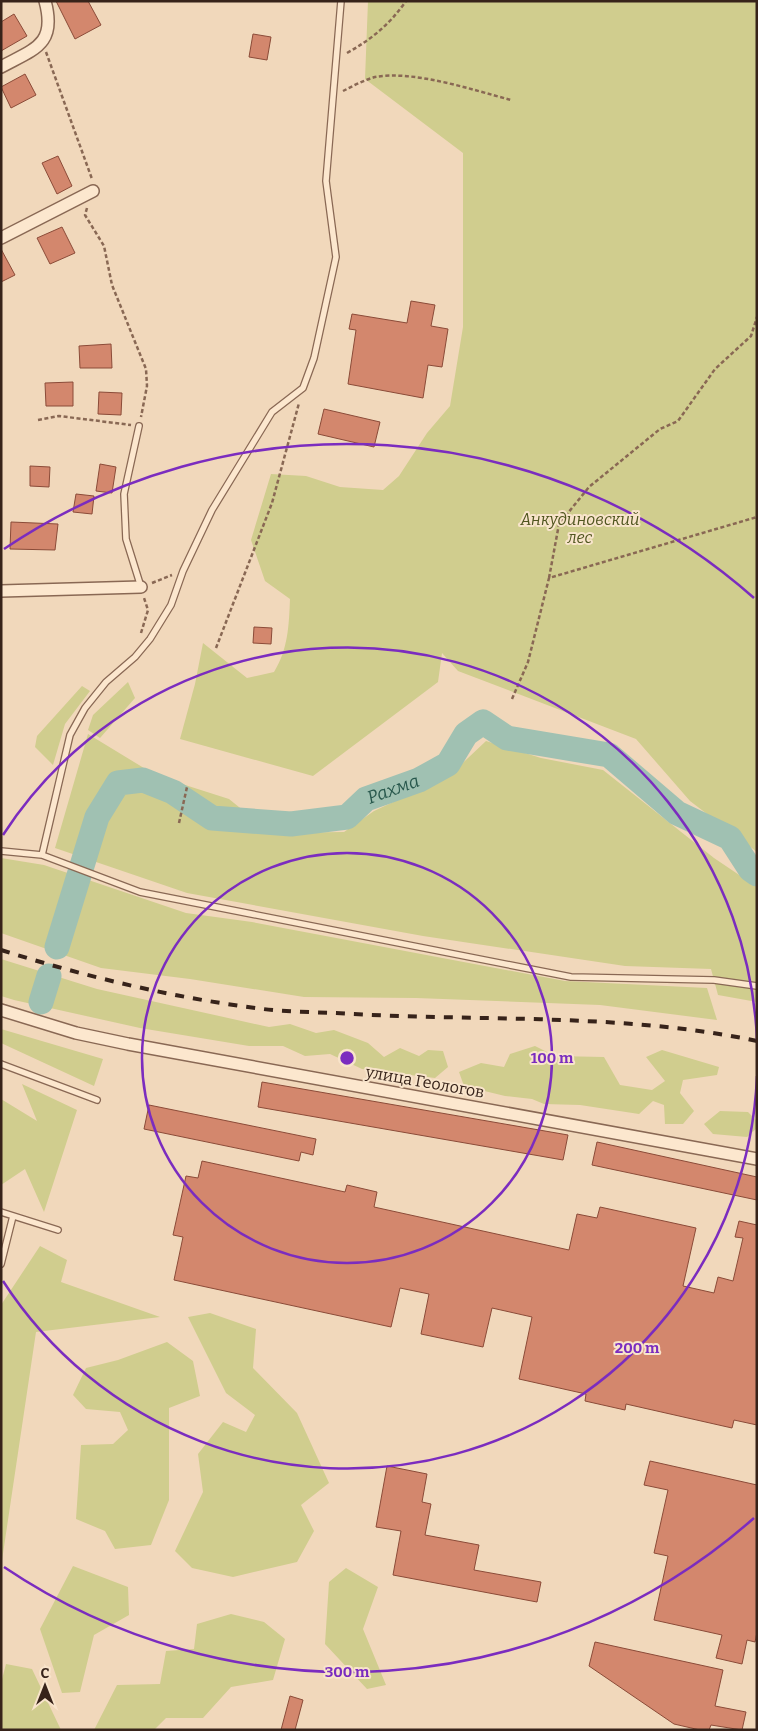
<svg xmlns="http://www.w3.org/2000/svg" width="758" height="1731" viewBox="0 0 758 1731" font-family="Bitter,serif">
  <rect width="100%" height="100%" fill="#f1d8bb"/>
  <path fill="#d0cd8e" d="M368,1H757V852L690,801L636,739L458,671L442,653L438,682L313,776L180,739L195,684L203,643L247,678L274,672C288,650 289,625 290,599L265,581L251,540L271,474L306,476L340,487L383,490L399,476L427,433L450,406L463,327V153L365,79Z
    M128,682L135,698L100,738L88,730L93,715Z
    M82,686L90,691L65,724L53,765L35,747L37,736Z
    M88,734L157,776L229,799L271,833L344,832L374,811L449,776L486,741L541,758L603,770L714,858L757,887V1002L718,995L711,969L625,966L423,936L187,893L55,848Z
    M1,858L44,865L186,913L252,922L565,981L707,988L717,1020L600,1005L416,998L304,997L190,979L101,968L1,933Z
    M1,959L97,989L269,1027L290,1024L316,1033L334,1030L368,1043L384,1057L400,1048L419,1056L428,1050L443,1051L448,1067L435,1078L362,1069L330,1054L305,1056L283,1046H249L140,1028L14,1000L1,996Z
    M1,1029L103,1059L94,1086L1,1043Z
    M535,1046L555,1056L604,1057L620,1085L652,1090L665,1081L646,1057L662,1050L719,1067L717,1075L683,1080L680,1093L694,1111L683,1124H665L664,1105L653,1101L639,1114L580,1105L544,1104L532,1099L505,1096L464,1086L459,1072L481,1063L504,1067L510,1054Z
    M22,1084L77,1110L44,1212L25,1169L1,1185V1099L37,1121Z
    M720,1111L748,1112L757,1121V1128L747,1137L713,1134L704,1124Z
    M40,1246L67,1260L61,1282L160,1317L36,1332L1,1567V1305Z
    M210,1313L256,1329L253,1368L297,1413L329,1483L301,1505L314,1531L297,1562L233,1577L192,1568L175,1551L203,1492L198,1454L223,1422L246,1432L255,1415L226,1393L188,1317Z
    M167,1342L193,1361L200,1396L169,1408V1500L151,1545L115,1549L105,1531L76,1519L81,1445L113,1444L128,1430L120,1412L86,1409L73,1395L86,1368L118,1360Z
    M73,1566L128,1587L129,1615L94,1635L80,1692L62,1693L40,1629Z
    M346,1568L378,1587L363,1629L386,1685L367,1689L325,1644L329,1582Z
    M231,1614L264,1622L285,1639L273,1680L231,1687L203,1718H166L154,1730H94L117,1685L160,1684L166,1651L194,1649L197,1624Z
    M6,1664L32,1669L61,1730H1V1683Z"/>
  <g fill="none" stroke-linecap="round" stroke-linejoin="round">
    <g stroke="#a0c1b2" stroke-width="25">
      <path id="s1" d="M57,947L97,817L118,783L143,780L173,792L212,818L291,824L347,817L366,799L419,780L448,764L466,734L483,722L507,738L609,755L677,813L730,838L750,869L757,874"/>
      <path d="M41,1002L49,976"/>
    </g>
  </g>
  <path fill="#d3876d" stroke="#8b4b38" d="M56,1H88L101,25L75,39Z
    M14,14L27,36L1,51V22Z
    M253,34L271,37L267,60L249,57Z
    M25,74L36,95L11,108L1,87Z
    M58,156L72,186L57,194L42,163Z
    M62,227L75,253L50,264L37,238Z
    M1,249L15,275L1,282Z
    M411,301L435,305L431,326L448,329L442,367L428,365L423,398L348,384L356,330L349,329L352,314L407,323Z
    M111,344L112,368H80L79,346Z
    M73,382V406H46L45,383Z
    M99,392L122,393L121,415L98,414Z
    M324,409L380,422L374,447L318,434Z
    M100,464L116,467L112,493L96,491Z
    M30,466L50,467L49,487L30,486Z
    M76,494L94,496L92,514L73,512Z
    M11,522L58,524L55,550L10,549Z
    M254,627L272,628L271,644L253,643Z
    M262,1082L568,1135L563,1160L258,1107Z
    M149,1105L316,1139L313,1155L301,1152L299,1161L144,1129Z
    M597,1142L757,1177V1200L592,1165Z
    M202,1161L345,1192L347,1185L377,1192L374,1207L569,1250L577,1214L597,1218L600,1207L696,1228L683,1286L714,1293L718,1277L733,1281L743,1238L735,1237L739,1221L757,1225V1425L734,1420L732,1428L626,1404L625,1410L585,1401L586,1394L519,1379L532,1317L492,1308L483,1347L421,1334L429,1294L400,1288L391,1327L174,1280L183,1237L173,1235L186,1176L198,1178Z
    M650,1461L757,1485V1632L755,1642L747,1640L742,1664L716,1658L722,1635L654,1620L668,1556L654,1553L668,1490L644,1485Z
    M387,1466L427,1474L422,1502L431,1504L425,1535L479,1545L474,1570L541,1582L537,1602L393,1575L401,1531L376,1527Z
    M595,1642L723,1670L715,1706L746,1712L742,1730L711,1725L709,1730H700L674,1724L589,1666Z
    M290,1696L303,1700L295,1730H281Z"/>
  <g fill="none" stroke-linecap="round" stroke-linejoin="round">
    <g stroke="#896854" stroke-width="8">
      <path id="service" d="M139,426L124,494L126,539L141,587
        M1,851L42,855L140,892L571,977L714,980L757,986
        M42,855L70,735L85,708L106,682L135,657L150,639L171,605L183,571L212,510L272,412L303,388L314,358L336,257L326,181L341,1
        M1,1064L97,1100
        M1,1212L58,1230
        M1,1264L13,1216"/>
    </g>
    <g stroke="#896854" stroke-width="14">
      <path id="minor" d="M1,67C34,49 57,45 45,1
        M1,238L93,191
        M1,591L141,587
        M1,1010L76,1033L128,1044L757,1159"/>
    </g>
    <path stroke="#896854" stroke-width="2.5" stroke-dasharray="4 2.5" stroke-linecap="butt" d="M46,52L92,179
      M347,53C372,39 390,24 406,1
      M343,91C353,86 364,80 375,77C414,70 473,90 511,100
      M87,208L85,215L104,246L112,285L146,369L147,386L141,417
      M38,420L59,416L131,425
      M549,578L559,524L589,487L660,429L678,421L715,369L751,336L757,317
      M152,583L172,575
      M141,633L148,610L144,598
      M216,648L272,503L299,403
      M512,699L528,662L549,578L757,517
      M179,823L187,787"/>
    <use href="#service" stroke="#fce7ce" stroke-width="5.5"/>
    <use href="#minor" stroke="#fce7ce" stroke-width="11"/>
    <path stroke="#37231a" stroke-width="4" stroke-dasharray="9 9" stroke-linecap="butt" d="M1,950C87,977 174,998 263,1009C287,1012 312,1012 336,1013C475,1022 619,1012 757,1041"/>
  </g>
  <g fill="none" stroke="#7b2cbf" stroke-width="2.5">
    <circle cx="347" cy="1058" r="205"/>
    <path d="M757 1076A410 410 0 0 1 3 1281M3 835A410 410 0 0 1 757 1040"/>
    <path d="M754 1518A614 614 0 0 1 4 1567M4 549A614 614 0 0 1 754 598"/>
  </g>
  <g text-anchor="middle" dominant-baseline="central" stroke-width="4" stroke-linejoin="round" paint-order="stroke">
    <g font-size="16" font-style="italic" fill="#50551f" stroke="#f8e4cb">
      <text x="580" y="519">Анкудиновский<tspan x="580" dy="18">лес</tspan></text>
    </g>
    <g font-size="16" fill="#37231a" stroke="#f8e4cb">
      <text transform="translate(425 1082) rotate(10)">улица Геологов</text>
    </g>
    <g font-size="18" font-style="italic" fill="#28584d" stroke="#f8e4cb">
      <text stroke="none"><textPath href="#s1" startOffset="471">Рахма</textPath></text>
    </g>
  </g>
  <circle cx="347" cy="1058" r="8" fill="#7b2cbf" stroke="#f8e4cb" stroke-width="2.5"/>
  <g font-size="15" text-anchor="middle" font-weight="bold" fill="#7b2cbf" stroke="#f8e4cb" stroke-width="4" stroke-linejoin="round" paint-order="stroke">
    <text x="552" y="1063">100 m</text>
    <text x="637" y="1353">200 m</text>
    <text x="347" y="1677">300 m</text>
  </g>
  <rect width="758" height="1731" fill="none" stroke="#37231a" stroke-width="5"/>
  <g transform="translate(45 1686)" stroke="#f8e4cb" stroke-width="4" paint-order="stroke">
  <path d="M0-4L9 19L0 12L-9 19Z" fill="#37231a"/>
  <text y="-8" font-size="14" font-weight="bold" text-anchor="middle" fill="#37231a">С</text>
  </g>
</svg>
